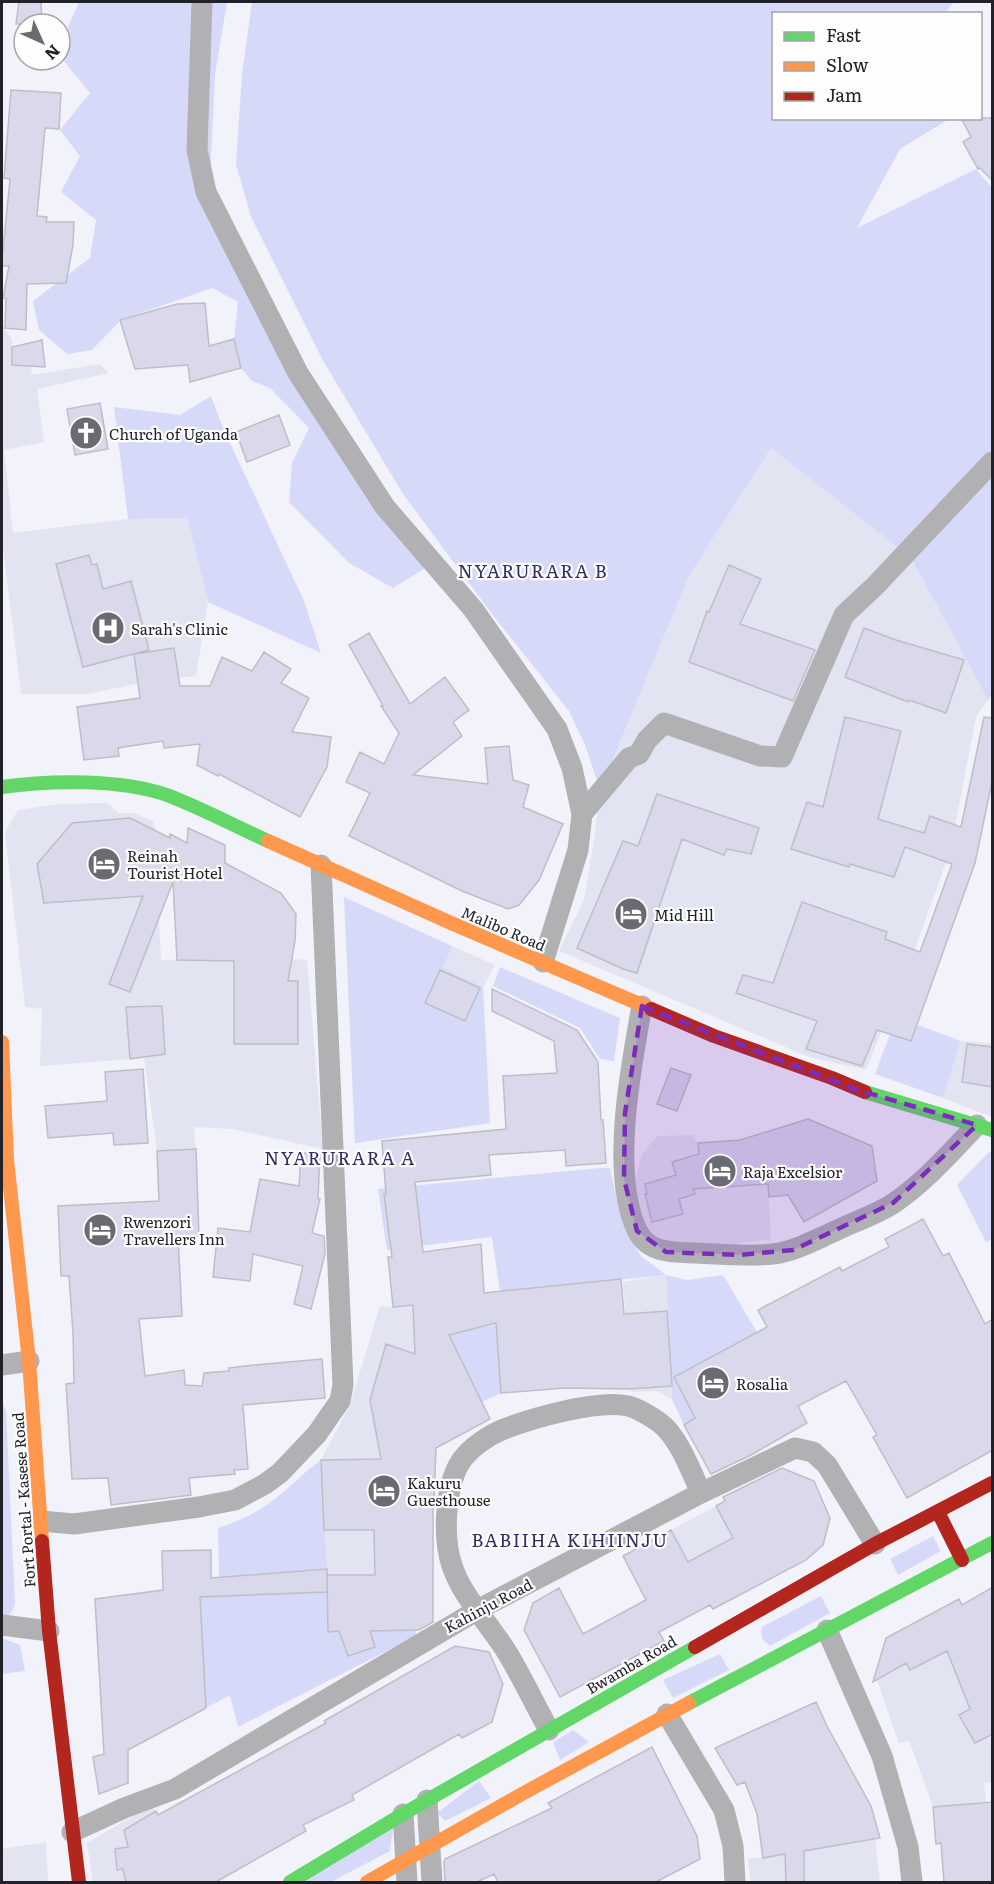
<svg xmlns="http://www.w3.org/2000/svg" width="994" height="1884" viewBox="0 0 994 1884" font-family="Literata,serif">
  <rect width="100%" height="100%" fill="#f2f2fa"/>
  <path fill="#e3e4f2" d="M2,323L12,340V365L31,366L32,375L100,364L109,373L37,389L44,442L4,450L13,533L128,519L187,518L208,602L196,676L150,681L87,694H21L2,540Z
    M771,448L911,558L988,700L976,717L951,848L915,949L866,1070L809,1057L559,951L584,899L593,847L600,790L689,576Z
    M107,803L119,813H135L154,822L161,960L292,959L307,960L323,1149L233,1129L194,1127L196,1149L157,1151L144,1058L40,1066L42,1009L25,1007L5,832L18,810L60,804Z
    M452,946L495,965L483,987L442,968Z
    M961,1041L992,1043V1117L943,1098Z
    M693,1135L698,1143L701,1189L768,1184L771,1239L692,1249L673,1244L654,1235L645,1225L635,1208V1181L642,1154L657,1136Z
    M666,1275L672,1399L657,1391L631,1392L623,1282Z
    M412,1305L435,1433L436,1458L321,1460L350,1405L380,1306L393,1307Z
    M716,1506L733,1538L688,1562L671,1530Z
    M324,1530H433L375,1603H327Z
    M978,1635L975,1743L990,1736L992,1745V1782L984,1783L986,1802L933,1807L909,1740L899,1744L877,1680L906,1663L910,1670Z
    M758,1728L769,1755L824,1847L875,1838L880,1882H750L748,1859L763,1857L757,1814L745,1782L737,1785L715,1748Z
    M152,1805L195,1882H93L87,1843Z
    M46,1842L48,1882H2V1849Z"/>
  <path fill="#d7d9f9" d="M79,2H227L215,74L210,180L301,363L427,567L393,588L349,563L289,502L292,463L309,428L270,388L252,381L241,368L234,339L238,302L212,288L121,320L92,350L67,354L39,330L33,301L90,258L96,220L61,192L80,156L60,130L90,93L60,56V45Z
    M252,2H954L945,13L774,14V118L949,119L900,149L857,228L976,169L992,188V694L988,700L911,558L771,448L689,576L600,790L585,745L569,711L495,618L403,494L322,359L251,217L236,164L242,74Z
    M211,396L223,428L304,601L321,653L208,602L187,518L128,519L114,407L180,415Z
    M344,897L452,946L443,968L483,987L490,1123L355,1143Z
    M500,967L620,1018L614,1061L600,1059L580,1028L493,986Z
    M918,1025L961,1041L943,1098L875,1074L890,1034L911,1041Z
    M989,1152L992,1153V1239L986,1242L957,1185Z
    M599,1168H610L618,1205L628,1235L641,1256L666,1275L687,1280L723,1275L780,1371L684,1425L672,1399L666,1275L500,1292L492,1237L387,1250L378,1189Z
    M496,1325L501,1393L482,1402L415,1345L468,1330Z
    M2,1401L6,1411L15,1604C13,1610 10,1618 2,1617Z
    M321,1460L327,1569L219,1577L218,1528C242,1520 261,1511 281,1494C295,1483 306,1470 321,1460Z
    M933,1536L941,1551L898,1575L890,1559Z
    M327,1592L328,1632L416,1630V1636L238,1727L230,1695L206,1708L200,1597Z
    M821,1596L830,1613L770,1646C762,1640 760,1637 762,1627Z
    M2,1638L20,1645L25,1671L2,1674Z
    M720,1654L729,1670L673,1698L663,1680Z
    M573,1730L589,1742L560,1760L553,1742Z
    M479,1781L491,1798L445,1821L437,1813Z
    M394,1821L390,1851L331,1882H289Z"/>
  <path fill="#d9d9eb" stroke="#bebec6" stroke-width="1.5" d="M19,2H41L42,24H16Z
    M11,90L61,93L59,129L45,128L37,216L47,217L46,222H74L73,245L66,283L27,284L26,330L5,328L6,298H3L9,266H2V260L10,179L4,178Z
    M961,118H993V181L980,168L978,169L963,142L971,137Z
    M205,303L209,346L234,339L241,368L190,382L188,365L135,369L120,320L177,304Z
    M42,340L45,367L12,365V347Z
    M100,403L108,449L75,455L67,409Z
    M279,415L290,445L247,462L236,432Z
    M89,555L92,565L97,564L103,589L131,581L149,650L83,667L56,564Z
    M729,565L761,579L740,624L815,650L793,701L689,662L707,611L709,612Z
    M864,628L896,640L964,660L946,713L909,700L908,702L845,677Z
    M369,633L410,704L445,677L469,710L453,722L462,736L413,775L488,784L485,748L509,746L513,780L529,785L523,807L563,824L539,880L519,905L508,909L462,891L349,836L370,793L346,782L360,752L384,764L399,733L381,706H383L349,645Z
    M174,648L180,686H210L222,657L252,671L264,652L291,669L281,683L309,698L292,732L331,737L327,767L300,817L219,774L218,776L197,765L200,744L164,748L163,741L118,748L119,756L84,760L77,707L140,698L134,654Z
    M845,717L901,731L878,819L924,833L930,816L961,827L984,717L993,718V777L975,863L911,1041L877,1030L862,1066L806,1049L817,1021L736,993L743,975L773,983L802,902L887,932L885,939L920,952L952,864L905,847L894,877L850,864L849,867L791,849L807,802L823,807Z
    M657,794L759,828L751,854L727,849L724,855L682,839L637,973L623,969L577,948L623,841L638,846Z
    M130,818L170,838V834L187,843L188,828L225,845V863L281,893L296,914L295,941L288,981H298V1044H234V961L177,960L173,882L130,992L109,984L143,896L44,903L37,864L72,823Z
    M440,970L480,988L465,1021L425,1003Z
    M492,989L577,1030L598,1062L601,1120H603L606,1163L566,1166L565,1150L489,1155L491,1175L415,1182L423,1252L481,1244L484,1293L621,1279L624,1314L667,1311L672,1386L629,1389L565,1388L501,1393L496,1323L449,1335L490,1419L436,1448L434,1500L433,1497V1622L419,1630L370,1631L375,1647L348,1656L339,1631L328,1632L327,1575H375L374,1530H324L321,1460L381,1459L370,1400L386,1344L415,1354L413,1305L393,1307L388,1257H392L384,1194H386L382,1141L506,1129L503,1076L557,1073L554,1041L492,1011Z
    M162,1006L165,1054L130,1059L126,1007Z
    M967,1044L993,1047V1087L962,1082Z
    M671,1068L691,1075L677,1111L657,1104Z
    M143,1069L148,1143L114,1145L113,1133L48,1138L45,1106L107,1101L105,1072Z
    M808,1119L872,1146L877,1181L804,1222L788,1195L769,1197L768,1184L693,1189L695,1194L679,1199L683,1214L652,1222L645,1194H647L645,1184L676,1175L672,1162L699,1154L698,1143L740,1140Z
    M196,1149L199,1236H178L182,1316L139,1319L145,1376L184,1370L185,1385L202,1386L204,1373L229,1371V1368L254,1365L322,1359L325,1398L243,1405L248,1469L234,1470L235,1474L189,1478L191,1495L111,1505L108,1478L72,1479L66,1384L74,1383L73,1333L69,1276H61L58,1206L159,1201L157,1151Z
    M301,1153L320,1154L318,1199H320L312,1233L324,1236L325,1254L311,1309L294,1304L303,1266L253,1254L250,1281L213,1277L218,1228L250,1232L260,1179L299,1186Z
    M923,1219L943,1256L949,1253L985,1324L993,1319V1450L907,1498L873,1437L877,1435L846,1381L798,1406L807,1423L751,1455L711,1474L684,1425L695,1418L674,1377L767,1327L758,1310L840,1267L842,1271L889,1247L885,1239Z
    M782,1468L814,1481L830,1518L823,1545L806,1560L713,1609L710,1605L659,1632L664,1641L560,1697L524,1630L533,1603L559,1588L583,1634L646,1600L623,1556L671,1530L688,1562L733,1538L716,1506L725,1501L723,1497Z
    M211,1550V1578L327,1569V1592L200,1597L206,1708L128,1750V1783L99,1794L93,1757L104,1754L95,1599L163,1590L162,1551Z
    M993,1587V1734L975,1743L959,1715L970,1709L947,1651L910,1670L906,1663L873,1682L886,1638L959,1599L962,1605Z
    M455,1646L489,1652L503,1684L492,1722L462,1738L459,1734L352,1795L354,1800L303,1825L306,1831L216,1882H126L123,1869L117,1870L115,1849L128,1847L124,1830L156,1811L158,1815L326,1723L324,1721Z
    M816,1702L827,1726L871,1806L880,1838L804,1851V1882H786L785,1854L763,1858L757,1814L745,1782L737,1785L715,1748Z
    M652,1747L697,1836L700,1859L656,1882H498L494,1874L477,1882H445L444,1862L445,1859L552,1808L548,1803Z
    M993,1802V1882H944L941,1843L936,1844L933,1807Z"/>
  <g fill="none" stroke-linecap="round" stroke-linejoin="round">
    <path stroke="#b1b1b4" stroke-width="21" d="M202,2L197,150L206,192L298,373L385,507L473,609L557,729L572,768L582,814L578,850L543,962
      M582,814L629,758L639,754L647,740L664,723L760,756L782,757L844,615L875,586L992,462
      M642,1006C631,1066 610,1174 637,1230C648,1254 674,1252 696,1253C722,1254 748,1257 773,1254C795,1251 813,1241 833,1232C853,1222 876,1215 894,1203C926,1181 951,1152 977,1125
      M2,1365L29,1361
      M41,1521L74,1524L199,1507L235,1500L265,1484L280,1473L317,1434L330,1415L340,1401L343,1385L321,865
      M2,1625L49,1631
      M827,1630L882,1756L908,1847L912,1882
      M667,1714L724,1810L733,1846L735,1882
      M549,1730C535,1705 523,1679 508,1654C488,1620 454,1591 448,1549C444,1524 447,1482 461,1461C471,1447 489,1435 504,1429C533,1418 598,1399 628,1406C637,1408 652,1417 660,1423C678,1436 692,1473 701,1493
      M427,1800L432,1882
      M403,1814L407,1882
      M72,1832L124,1808L175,1789L483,1607L701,1493L795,1448L813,1452L827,1465L875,1544"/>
    <path stroke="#63d668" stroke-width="14" d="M2,787C50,780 121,779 167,795C201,808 235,826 268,841
      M865,1092L992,1130
      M689,1703L992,1543
      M290,1882L403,1814L695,1647"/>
    <path stroke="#ff974d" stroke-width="14" d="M268,841L451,923L651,1009
      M2,1042L7,1160L29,1361L42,1541
      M367,1882L522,1794L689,1703"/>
    <path stroke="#b3261e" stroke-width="14" d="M651,1009L714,1036L832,1078L865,1092
      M938,1512L962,1560
      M42,1541L49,1631L79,1882
      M695,1647L875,1544L992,1483"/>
  </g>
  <path fill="#7b2cbf" fill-opacity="0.2" stroke="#7b2cbf" stroke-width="4.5" stroke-dasharray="12 8" stroke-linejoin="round" d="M642,1006L858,1090L977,1125L893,1203L793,1250L739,1255L666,1252L637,1231L624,1179L625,1113Z"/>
  <defs>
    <g id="church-disc" transform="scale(1.725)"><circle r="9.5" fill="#6a6a72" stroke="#fdfdfd"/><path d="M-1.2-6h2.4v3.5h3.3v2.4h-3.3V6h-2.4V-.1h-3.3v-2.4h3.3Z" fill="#fff"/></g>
    <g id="hospital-disc" transform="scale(1.725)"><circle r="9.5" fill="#6a6a72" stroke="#fdfdfd"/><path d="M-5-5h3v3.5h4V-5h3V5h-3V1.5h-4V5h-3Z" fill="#fff"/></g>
    <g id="hotel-disc" transform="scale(1.725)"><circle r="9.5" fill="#6a6a72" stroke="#fdfdfd"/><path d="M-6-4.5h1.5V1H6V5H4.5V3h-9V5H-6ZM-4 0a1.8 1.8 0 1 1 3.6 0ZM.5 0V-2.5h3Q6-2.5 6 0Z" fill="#fff"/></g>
  </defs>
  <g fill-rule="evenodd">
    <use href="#church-disc" x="86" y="433"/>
    <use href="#hospital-disc" x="108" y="628"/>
    <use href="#hotel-disc" x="104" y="864"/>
    <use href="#hotel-disc" x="631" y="914"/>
    <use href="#hotel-disc" x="720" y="1171"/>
    <use href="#hotel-disc" x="100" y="1230"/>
    <use href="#hotel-disc" x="713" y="1383"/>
    <use href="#hotel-disc" x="384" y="1491"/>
  </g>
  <g text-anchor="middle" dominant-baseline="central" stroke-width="4.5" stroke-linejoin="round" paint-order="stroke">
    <g font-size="15" fill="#202129" stroke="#fdfdfd" text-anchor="start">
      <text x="109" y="433">Church of Uganda</text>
      <text x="131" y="628">Sarah's Clinic</text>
      <text x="127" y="855">Reinah<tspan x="127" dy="17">Tourist Hotel</tspan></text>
      <text x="654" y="914">Mid Hill</text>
      <text x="743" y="1171">Raja Excelsior</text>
      <text x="123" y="1221">Rwenzori<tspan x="123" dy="17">Travellers Inn</tspan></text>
      <text x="736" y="1383">Rosalia</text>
      <text x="407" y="1482">Kakuru<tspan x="407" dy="17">Guesthouse</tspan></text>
    </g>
    <g font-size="15" fill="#202129" stroke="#fdfdfd">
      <text transform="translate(504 928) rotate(23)">Malibo Road</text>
      <text transform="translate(23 1500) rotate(-94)">Fort Portal - Kasese Road</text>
      <text transform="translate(488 1605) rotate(-28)">Kahinju Road</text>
      <text transform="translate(631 1664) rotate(-30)">Bwamba Road</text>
    </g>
    <g font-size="18" letter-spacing="1.5" fill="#312d68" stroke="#fdfdfd">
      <text x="533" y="570">NYARURARA B</text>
      <text x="340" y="1157">NYARURARA A</text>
      <text x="570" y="1539">BABIIHA KIHIINJU</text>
    </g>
  </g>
  <rect width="994" height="1884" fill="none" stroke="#202129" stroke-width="6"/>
  <rect x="772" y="12" width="210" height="108" fill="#fdfdfd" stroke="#a5a5a8" stroke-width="1.5"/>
  <rect x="784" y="32" width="30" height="9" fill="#63d668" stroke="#a5a5a8" stroke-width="1.5"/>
  <text x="826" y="42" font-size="18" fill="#202129">Fast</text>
  <rect x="784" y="62" width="30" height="9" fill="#ff974d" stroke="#a5a5a8" stroke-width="1.5"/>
  <text x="826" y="72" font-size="18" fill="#202129">Slow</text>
  <rect x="784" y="92" width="30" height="9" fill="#b3261e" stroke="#a5a5a8" stroke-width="1.5"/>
  <text x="826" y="102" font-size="18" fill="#202129">Jam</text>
  <g transform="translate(42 42) rotate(135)"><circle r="28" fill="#fdfdfd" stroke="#a5a5a8" stroke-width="1.5"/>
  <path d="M0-4.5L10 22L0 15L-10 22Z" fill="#6a6a72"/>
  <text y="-9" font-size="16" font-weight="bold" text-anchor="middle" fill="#202129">N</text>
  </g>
</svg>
